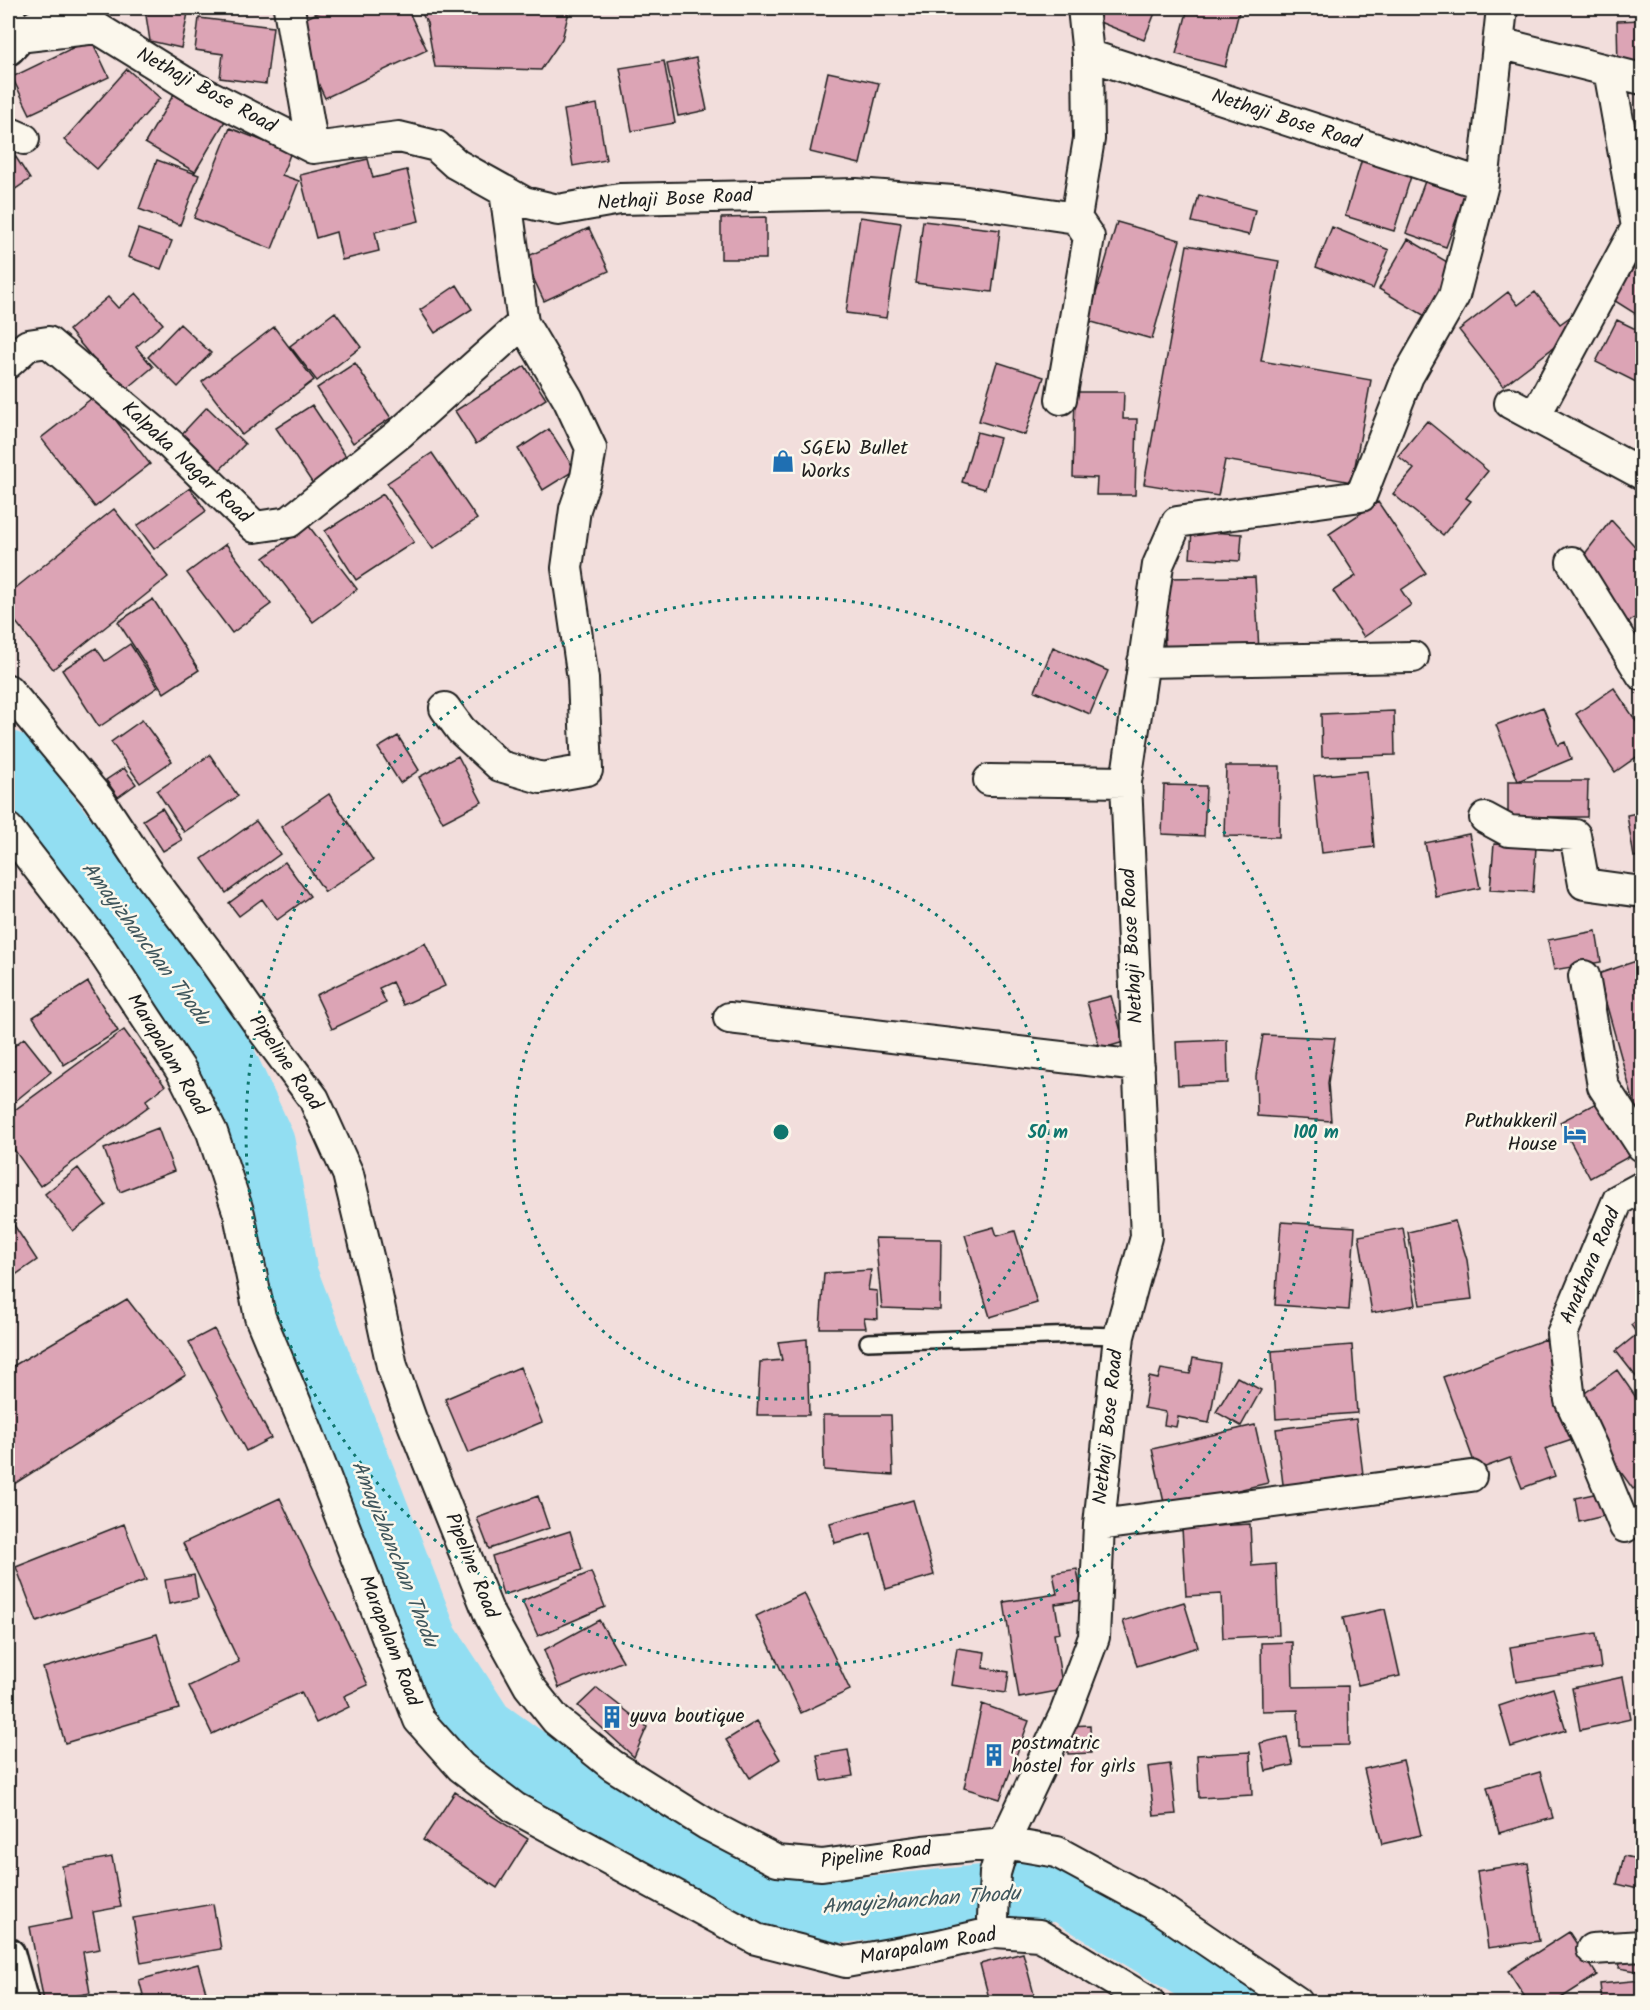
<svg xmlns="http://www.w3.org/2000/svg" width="1650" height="2010" viewBox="0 0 1650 2010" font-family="Kalam,sans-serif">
  <rect width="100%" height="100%" fill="#f2dedc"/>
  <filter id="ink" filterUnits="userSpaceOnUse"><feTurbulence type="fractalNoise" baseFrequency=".0167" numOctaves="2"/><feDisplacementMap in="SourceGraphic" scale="12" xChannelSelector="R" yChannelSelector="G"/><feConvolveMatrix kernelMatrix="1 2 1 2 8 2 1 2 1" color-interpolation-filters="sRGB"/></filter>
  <g filter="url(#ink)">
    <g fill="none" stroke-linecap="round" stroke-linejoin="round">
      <path stroke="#92def2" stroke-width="64" d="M8,763L207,1023L263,1144L286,1276L427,1642L483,1728L606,1816L744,1887L822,1913L1062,1889L1205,1976L1239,2002"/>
    </g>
    <path fill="#dca4b5" stroke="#1c1c1c" stroke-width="1.5" d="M165,8H189L181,48L150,41L145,9Z
      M328,8H407L427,50L325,98L291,25Z
      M419,8H570L562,39L541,70L435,67L427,23Z
      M1097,8H1157L1144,40L1092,19Z
      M1188,8H1240L1225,67L1176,54Z
      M199,18L273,27L266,84L220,78L223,54L195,50Z
      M1642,20V67H1618L1617,21Z
      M91,39L109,77L30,114L12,77Z
      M696,58L707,110L678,116L667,64Z
      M664,61L675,123L632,131L620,68Z
      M127,69L160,98L97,169L64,140Z
      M828,72L879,83L860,164L810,152Z
      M175,92L225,121L195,172L145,143Z
      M597,104L606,160L573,166L564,110Z
      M230,128L291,152L282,175L299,181L272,249L194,218Z
      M8,145L30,179L8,194Z
      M368,159L373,178L407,170L419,221L375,232L379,251L342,260L336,232L316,238L300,175Z
      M1362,159L1412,173L1394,231L1345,216Z
      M157,160L199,175L180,225L139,209Z
      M1428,173L1468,188L1446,247L1406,233Z
      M1199,195L1255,210L1249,235L1192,222Z
      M766,217V259H721V218Z
      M860,217L901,223L886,318L846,313Z
      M923,221L1000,230L992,292L915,283Z
      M1117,222L1180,240L1152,339L1088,321Z
      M1332,227L1389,250L1373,289L1316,267Z
      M589,228L609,271L544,301L524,258Z
      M138,229L172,241L161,269L128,257Z
      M1408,239L1454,266L1425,316L1379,289Z
      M1187,245L1279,261L1261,361L1371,380L1352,482L1225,460L1218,496L1144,484Z
      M1639,254L1642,256V318L1612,299Z
      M457,285L472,309L435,333L420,310Z
      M1508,292L1518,305L1535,292L1560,324L1574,314L1583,325L1503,386L1459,330Z
      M136,293L163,324L136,347L153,367L122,393L69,330L108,297L118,308Z
      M335,312L361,347L317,381L290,346Z
      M1617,320L1642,332V385L1596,362Z
      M180,324L211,353L178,387L148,357Z
      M274,327L314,380L242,435L202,382Z
      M997,362L1044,377L1025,435L979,421Z
      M355,363L391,418L353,443L317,388Z
      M525,366L546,399L476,444L455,411Z
      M1075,392H1124L1123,419H1137L1135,495H1096L1097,478L1073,477Z
      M96,395L150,464L95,507L41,438Z
      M312,405L349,461L313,484L276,428Z
      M207,407L245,444L214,476L176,440Z
      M1427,421L1488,471L1466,498L1471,501L1443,535L1393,494L1414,469L1398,456Z
      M549,429L575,470L543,490L518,449Z
      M977,432L1000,438L985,489L962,482Z
      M432,453L477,519L433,549L387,483Z
      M190,488L206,511L154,549L137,526Z
      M383,494L414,542L356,580L325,531Z
      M1378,502L1426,573L1401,590L1411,605L1364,637L1333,591L1356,576L1329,534Z
      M114,509L168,577L53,669L8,612V594Z
      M1611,520L1642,554V612L1622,628L1577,564Z
      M308,525L357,589L313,622L264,558Z
      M1192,531L1242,534L1240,561L1190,558Z
      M226,544L271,604L232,633L187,573Z
      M1255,577L1259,651L1165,652L1163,578Z
      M153,599L199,670L164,693L118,622Z
      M130,644L158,687L99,727L62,670L96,648L105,661Z
      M1053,647L1108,671L1090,714L1035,691Z
      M1614,688L1642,730V753L1615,772L1576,714Z
      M1543,707L1558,745L1565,742L1571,759L1518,781L1496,725Z
      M1394,711L1395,755L1322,757L1321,714Z
      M142,720L172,761L140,783L111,742Z
      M398,736L419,770L400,783L378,748Z
      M210,755L238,796L184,832L157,791Z
      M458,756L482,802L443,822L419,777Z
      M1226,766H1280L1279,837L1224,836Z
      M124,768L136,784L118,797L106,780Z
      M1367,771L1374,847L1322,853L1314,776Z
      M1508,781H1588L1587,817H1508Z
      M1164,785L1206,786L1204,836L1162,834Z
      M329,794L373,860L325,892L281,827Z
      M162,808L182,840L163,851L143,820Z
      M1642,812V855L1634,857L1627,815Z
      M256,821L280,854L226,893L202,859Z
      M1469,834L1480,888L1436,897L1425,843Z
      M1494,844L1536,847L1533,892L1490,890Z
      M285,862L310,896L277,920L262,899L239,916L229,903Z
      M1596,931L1601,962L1554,970L1548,940Z
      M425,943L445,986L403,1005L392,982L379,988L386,1003L332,1029L316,995Z
      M1642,959V1132L1598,974Z
      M88,982L118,1031L64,1065L33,1017Z
      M1111,996L1124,1042L1100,1049L1087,1002Z
      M124,1030L165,1086L146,1100L149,1106L40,1186L8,1141V1115Z
      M1263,1035L1335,1038L1328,1083L1331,1121L1257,1116L1256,1076Z
      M24,1038L51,1072L8,1107V1051Z
      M1227,1040L1228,1083L1178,1085L1176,1042Z
      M1600,1101L1630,1156L1590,1178L1560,1122Z
      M158,1128L174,1171L120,1192L104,1149Z
      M78,1168L106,1205L73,1231L45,1194Z
      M8,1216L37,1260L8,1280Z
      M1455,1221L1467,1260L1472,1299L1420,1305L1408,1232Z
      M1281,1222L1355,1227L1349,1310L1275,1305Z
      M994,1227L997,1236L1015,1231L1037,1303L990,1317L965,1235Z
      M1403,1228L1416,1305L1372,1313L1359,1236Z
      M875,1238L941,1239L940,1310L882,1308Z
      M871,1270L868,1290L877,1291L878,1319L864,1318L866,1328H820L824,1273Z
      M127,1299L186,1375L8,1488V1369Z
      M1642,1317V1382L1641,1383L1616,1351L1637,1334L1631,1325Z
      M214,1329L271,1438L246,1451L189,1342Z
      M807,1339L809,1415H757L760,1362L782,1360L778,1342Z
      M1546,1339L1581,1437L1545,1449L1555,1476L1522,1488L1510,1458L1477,1470L1443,1377Z
      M1352,1345L1357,1413L1276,1419L1272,1351Z
      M1193,1358L1220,1363L1209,1423L1178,1417L1176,1427L1164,1425L1166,1412L1144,1408L1149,1377L1158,1379L1161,1369L1190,1374Z
      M520,1367L542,1422L468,1453L445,1399Z
      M1617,1370L1642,1406V1483L1633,1489L1571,1403Z
      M1237,1377L1261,1390L1241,1426L1216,1412Z
      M823,1415H891L893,1475L824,1470Z
      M1356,1419L1364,1482L1284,1492L1276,1429Z
      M1255,1425L1268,1483L1165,1507L1152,1449Z
      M1603,1492L1608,1515L1579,1522L1575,1498Z
      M538,1496L549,1528L489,1549L477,1518Z
      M280,1498L368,1685L344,1696L349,1707L316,1723L301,1692L212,1734L189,1686L239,1662L183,1543Z
      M913,1500L934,1575L886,1589L871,1533L835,1543L830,1523Z
      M124,1524L146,1580L37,1622L16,1567Z
      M1250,1524L1252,1566L1276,1564L1279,1635L1223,1638L1221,1594L1186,1596L1182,1528Z
      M570,1531L582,1570L503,1595L492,1556Z
      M1077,1569L1082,1600L1055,1604L1060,1633L1054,1634L1063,1690L1019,1698L1004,1602L1057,1594L1053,1573Z
      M591,1572L605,1607L538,1636L522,1601Z
      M194,1575L198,1598L169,1604L165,1580Z
      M804,1593L850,1690L801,1713L756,1616Z
      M1184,1602L1198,1647L1137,1666L1123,1621Z
      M1385,1609L1400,1676L1358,1685L1343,1618Z
      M599,1620L623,1661L559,1688L544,1650Z
      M1596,1633L1601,1668L1516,1682L1510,1647Z
      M157,1634L179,1709L65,1743L43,1668Z
      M1292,1642L1293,1687L1348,1686L1349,1745L1299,1746L1298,1710L1262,1711L1261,1643Z
      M957,1648L985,1652L983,1668L1009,1672L1006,1693L951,1685Z
      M1623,1677L1631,1719L1580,1730L1572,1688Z
      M597,1688L647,1727L634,1757L578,1706Z
      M1553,1688L1566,1730L1511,1747L1499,1706Z
      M982,1704L1029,1721L1000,1799L964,1788Z
      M757,1721L780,1759L750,1778L726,1740Z
      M1090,1725L1091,1753L1068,1754L1067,1726Z
      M1287,1737L1293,1765L1266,1771L1260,1743Z
      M848,1750L853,1776L822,1781L817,1755Z
      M1250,1752L1252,1795L1199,1798L1197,1755Z
      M1403,1760L1421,1835L1382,1844L1364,1769Z
      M1170,1764L1176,1814L1154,1816L1148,1767Z
      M1540,1772L1553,1818L1499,1833L1487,1787Z
      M455,1792L528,1839L497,1888L423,1840Z
      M1624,1856L1642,1860V1890L1617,1884Z
      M112,1857L121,1907L93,1912L100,1949L83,1952L90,1993L44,2002L30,1927L72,1919L62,1866Z
      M1528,1863L1539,1941L1488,1948L1477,1871Z
      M213,1904L221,1949L141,1963L133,1918Z
      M1569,1932L1597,1975L1555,2002H1528L1508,1971Z
      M1622,1952L1642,1955V1972L1619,1968Z
      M1023,1953L1036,2002H990L980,1964Z
      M198,1964L206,1992L168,2002H145L139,1980Z
      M1642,1980V2002H1602L1600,1984Z"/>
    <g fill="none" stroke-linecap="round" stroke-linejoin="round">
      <g stroke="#1c1c1c" stroke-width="20">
        <path id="lane" d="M868,1342L1081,1335L1119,1336"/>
      </g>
      <g stroke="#1c1c1c" stroke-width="34">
        <path id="street" d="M289,8L313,148
          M1083,8L1088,55
          M8,12L18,37L97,28L194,88L313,148L399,137L436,146L456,164L524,202L558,210L620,199L856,194L967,202L1076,218L1089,139L1088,55L1483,184
          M1499,43L1642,79
          M8,132L24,139
          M8,363L28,345L48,342L171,445L255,527L289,522L399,434L523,323L505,191
          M1061,399L1089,237L1076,218
          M1510,403L1642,474
          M1535,416L1637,227L1609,70
          M1572,562L1642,675
          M1143,662L1413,657
          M8,690L98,798L145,869L210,955L262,1029L314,1099L348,1174L373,1277L392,1366L411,1419L490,1616L529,1686L556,1720L612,1765L708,1825L777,1861L822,1865L923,1851L1004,1843L1057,1852L1153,1904L1297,2002
          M445,708L461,730L500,766L541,778L587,770L583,679L567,568L575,509L586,477L591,448L568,399L523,323
          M989,780L1126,782
          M1485,818L1509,831L1575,835L1584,884L1642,892
          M8,829L101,949L182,1072L212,1132L239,1214L260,1317L307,1430L419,1720L461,1767L515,1808L756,1939L846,1962L935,1946L995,1932L1039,1935L1149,2002
          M1584,976L1603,1086L1642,1146
          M729,1018L1139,1066
          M1099,1525L1471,1476
          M1625,1527L1592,1447L1570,1400L1562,1334L1618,1200L1642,1187
          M995,1932L993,1918L995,1873L1004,1843L1065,1714L1094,1637L1099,1525L1119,1336L1146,1237L1126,782L1158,565L1177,522L1361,496L1408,376L1454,296L1483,184L1502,8
          M1592,1949L1642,1946"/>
      </g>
      <g stroke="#1c1c1c" stroke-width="38">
        <path id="secondary" d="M8,48L18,37L70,8
          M8,1955L21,2002"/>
      </g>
      <use href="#lane" stroke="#fbf7ec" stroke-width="15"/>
      <use href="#street" stroke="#fbf7ec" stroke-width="30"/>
      <use href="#secondary" stroke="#fbf7ec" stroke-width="33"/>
    </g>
  </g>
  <g fill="none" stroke="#0f766e" stroke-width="3" stroke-dasharray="3 6">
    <circle cx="781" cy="1132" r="267"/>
    <circle cx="781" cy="1132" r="535"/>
  </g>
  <defs>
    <g id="shop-bare" transform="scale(1.8)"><path d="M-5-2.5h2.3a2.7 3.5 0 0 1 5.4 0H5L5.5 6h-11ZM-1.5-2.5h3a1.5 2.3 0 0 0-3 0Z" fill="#1f6fb2" stroke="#fbf7ec" stroke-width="2.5" paint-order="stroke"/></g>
    <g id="hotel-bare" transform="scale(1.8)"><path d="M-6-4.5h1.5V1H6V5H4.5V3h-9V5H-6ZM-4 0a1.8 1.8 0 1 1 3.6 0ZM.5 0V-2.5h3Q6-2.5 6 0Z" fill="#1f6fb2" stroke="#fbf7ec" stroke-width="2.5" paint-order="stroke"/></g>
    <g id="building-bare" transform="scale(1.8)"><path d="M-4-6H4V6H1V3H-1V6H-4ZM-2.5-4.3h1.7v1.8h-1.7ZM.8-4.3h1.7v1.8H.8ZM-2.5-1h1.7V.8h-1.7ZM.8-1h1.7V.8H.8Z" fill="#1f6fb2" stroke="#fbf7ec" stroke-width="2.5" paint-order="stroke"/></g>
  </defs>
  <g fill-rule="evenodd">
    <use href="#shop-bare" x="783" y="461"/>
    <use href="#hotel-bare" x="1575" y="1134"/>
    <use href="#building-bare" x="612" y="1717"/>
    <use href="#building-bare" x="994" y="1755"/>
  </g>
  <g text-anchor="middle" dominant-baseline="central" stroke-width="5" stroke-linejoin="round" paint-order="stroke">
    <g font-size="20" fill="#1c1c1c" stroke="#fbf7ec">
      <text transform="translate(206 91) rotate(29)">Nethaji Bose Road</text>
      <text transform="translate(1286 120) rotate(18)">Nethaji Bose Road</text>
      <text transform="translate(675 200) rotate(-3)">Nethaji Bose Road</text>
      <text transform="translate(186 463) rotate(43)">Kalpaka Nagar Road</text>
      <text transform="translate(1133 946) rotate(-93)">Nethaji Bose Road</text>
      <text transform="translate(167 1055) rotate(59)">Marapalam Road</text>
      <text transform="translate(285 1063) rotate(55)">Pipeline Road</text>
      <text transform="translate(1591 1266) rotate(-67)">Anathara Road</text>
      <text transform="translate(1109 1427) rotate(-84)">Nethaji Bose Road</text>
      <text transform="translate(471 1566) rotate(68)">Pipeline Road</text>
      <text transform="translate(389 1641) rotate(69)">Marapalam Road</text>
      <text transform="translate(876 1856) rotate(-7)">Pipeline Road</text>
      <text transform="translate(928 1947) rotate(-10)">Marapalam Road</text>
    </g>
    <g font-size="20" fill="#1c1c1c" stroke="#fbf7ec" text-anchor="start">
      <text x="801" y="449">SGEW Bullet<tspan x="801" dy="23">Works</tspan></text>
      <text x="1557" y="1122" text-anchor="end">Puthukkeril<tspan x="1557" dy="23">House</tspan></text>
      <text x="630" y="1717">yuva boutique</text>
      <text x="1012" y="1744">postmatric<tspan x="1012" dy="23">hostel for girls</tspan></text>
    </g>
    <g font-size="21" font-style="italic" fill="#3f565c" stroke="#fbf7ec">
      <text transform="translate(145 944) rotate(53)">Amayizhanchan Thodu</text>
      <text transform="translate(394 1554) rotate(68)">Amayizhanchan Thodu</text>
      <text transform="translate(921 1901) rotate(-4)">Amayizhanchan Thodu</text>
    </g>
  </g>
  <circle cx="781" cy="1132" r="9" fill="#0f766e" stroke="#fbf7ec" stroke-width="3"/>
  <g font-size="18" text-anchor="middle" font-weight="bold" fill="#0f766e" stroke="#fbf7ec" stroke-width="5" stroke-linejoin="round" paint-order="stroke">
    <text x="1048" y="1138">50 m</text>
    <text x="1316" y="1138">100 m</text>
  </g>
  <rect width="1650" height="2010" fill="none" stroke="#fbf7ec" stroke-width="30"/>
  <rect x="15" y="15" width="1620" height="1980" fill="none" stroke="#1c1c1c" stroke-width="2" filter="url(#ink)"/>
</svg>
